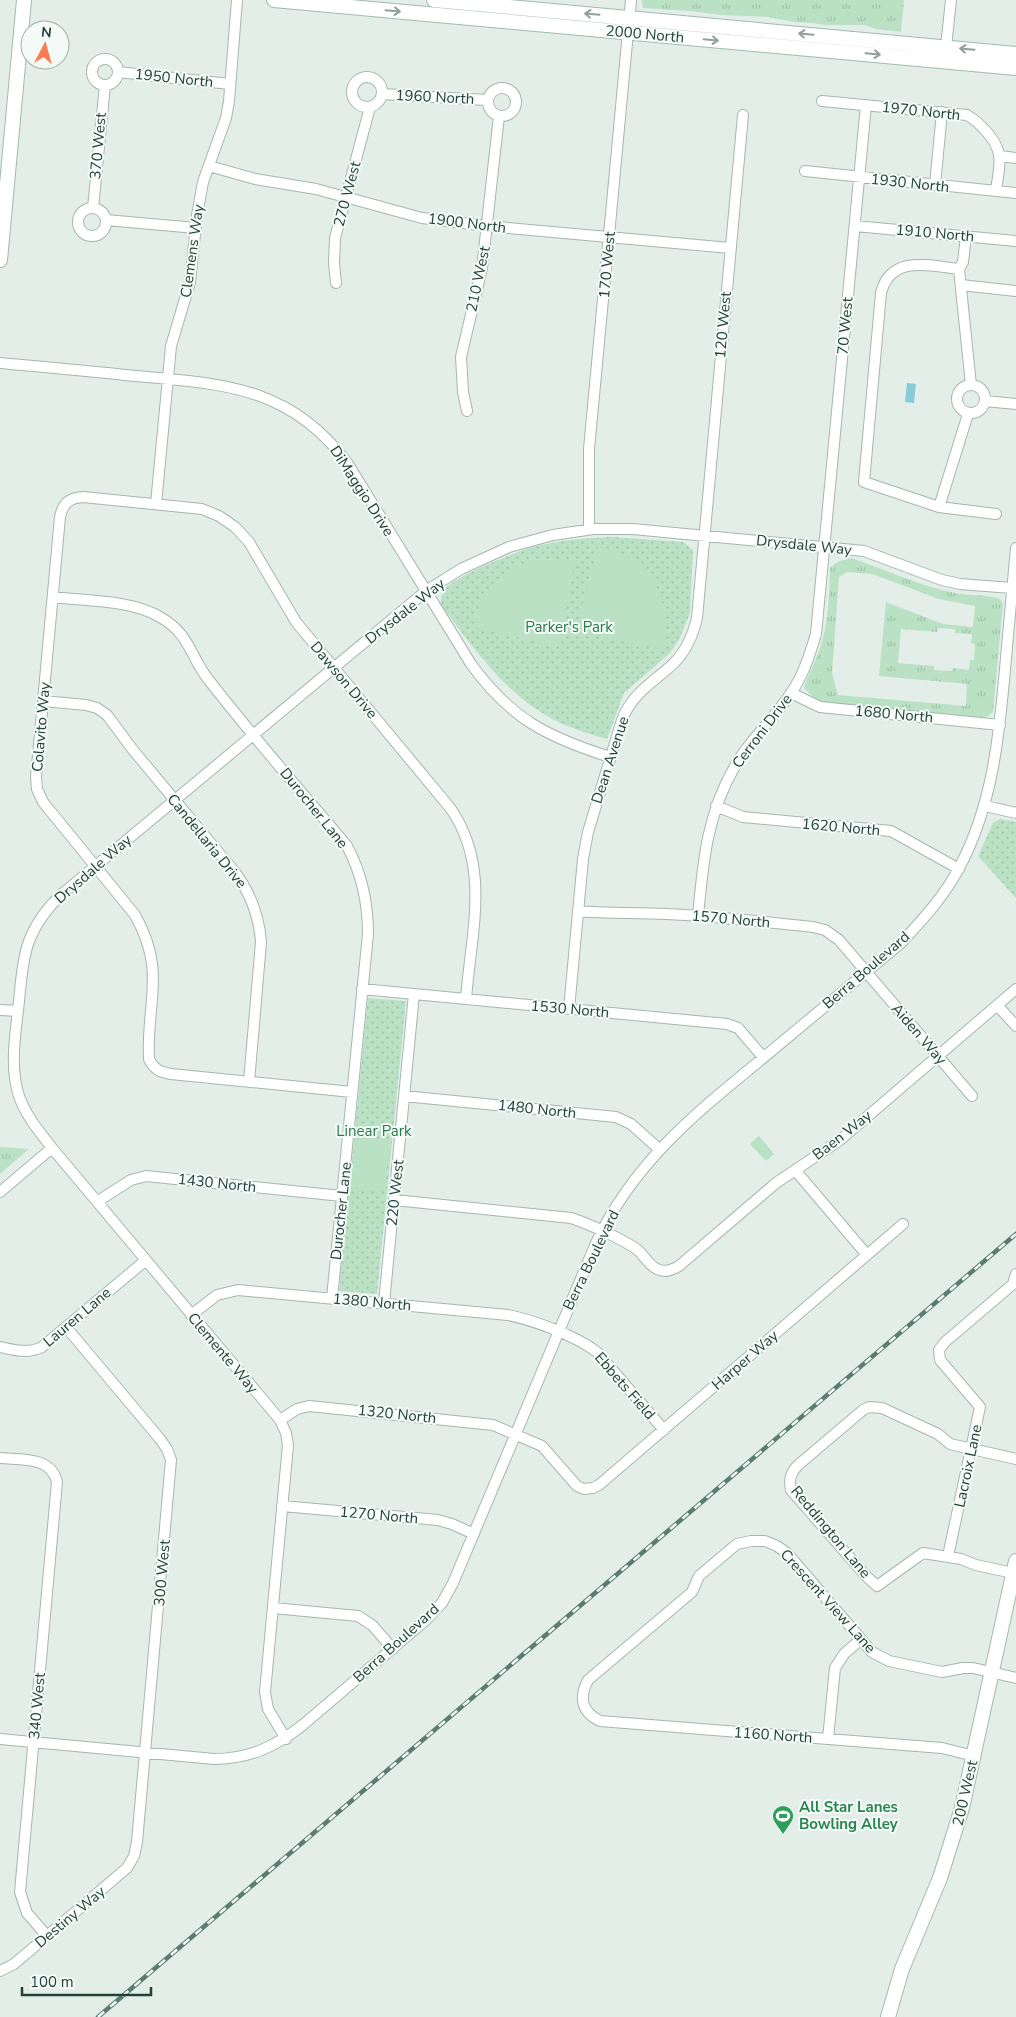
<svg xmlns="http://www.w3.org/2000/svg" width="1016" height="2017" viewBox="0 0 1016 2017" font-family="'Nunito Sans',sans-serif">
  <defs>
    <pattern id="grass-tufts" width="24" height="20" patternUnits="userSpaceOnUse" patternTransform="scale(1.25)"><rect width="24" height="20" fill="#bae1c4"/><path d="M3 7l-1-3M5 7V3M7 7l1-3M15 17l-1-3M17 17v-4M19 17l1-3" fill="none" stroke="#a0c2a9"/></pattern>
    <pattern id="park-dots" width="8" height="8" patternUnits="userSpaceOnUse" patternTransform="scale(1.25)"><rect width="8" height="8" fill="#bae1c4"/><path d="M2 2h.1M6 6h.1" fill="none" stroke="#a0c2a9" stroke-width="1.8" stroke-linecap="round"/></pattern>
  </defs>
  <rect width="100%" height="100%" fill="#e3eee9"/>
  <path fill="url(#grass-tufts)" fill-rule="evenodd" d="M642,0H904L901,32L877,29L864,25H826L812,23L794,22L768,17L722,15L689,11L643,8Z
    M852,558C886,570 920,586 955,593C970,596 986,594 1000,599L1003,604L993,712L988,716L983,718L825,703L815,699L804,688C808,673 817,660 821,645C829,620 829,593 830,568L839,561ZM847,572L872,574L939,599L975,606L973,627L943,624L886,602L879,676L967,684L966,706L838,695L832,673L839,577ZM938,628L955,629V633L972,634L971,643L975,644L974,660H970L969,670L953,668L952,671L934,670V666L898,663L901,629L937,632Z
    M0,1147L29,1149L0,1174Z"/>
  <path fill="url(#park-dots)" d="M613,537L683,542L693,550L690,613L679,640L669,654L624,693L607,739C595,735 582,732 570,727C512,705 477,652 441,605C440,599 442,593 446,588C456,576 517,551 533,547C559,540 586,538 613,537Z
    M1000,819L1016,822V898L978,856L993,823Z
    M368,998L406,1001L377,1294L339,1291Z"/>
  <path fill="#bae1c4" d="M598,546C651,557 673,598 663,649L582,633L577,625Z
    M552,558L575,562L561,642L553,646L474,627C481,583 510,562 552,558Z
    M759,1136L774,1154L766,1161L750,1144Z
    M356,1137L390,1140L385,1191L351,1188Z"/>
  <path fill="#86cbd7" d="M907,383L916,384L914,403L905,402Z"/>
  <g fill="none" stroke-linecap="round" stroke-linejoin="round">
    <g stroke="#a5b7b0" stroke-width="12">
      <path id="street" d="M946,47L951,0
        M92 72a13 13 0 1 1 26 0a13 13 0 1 1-26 0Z
        M118,72L230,84
        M352 92a15 15 0 1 1 30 0a15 15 0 1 1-30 0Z
        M488 102a14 14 0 1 1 28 0a14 14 0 1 1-28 0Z
        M382,94L487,100
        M822,101L967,115C980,123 997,140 999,155C1001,166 997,180 996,191
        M1000,156L1016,158
        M209,166L255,179L316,189L422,218L487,226L730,248
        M805,171L1016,193
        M935,185L942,112
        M93,208L105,85
        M78 222a14 14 0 1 1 28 0a14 14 0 1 1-28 0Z
        M106,220L196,228
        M855,226L1016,241
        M959,269L971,385
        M336,283L334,263L335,238L370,107
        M961,285L1016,291
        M0,363C45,367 91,371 136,376C223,384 291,386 348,464L471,664C511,719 547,737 610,757
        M957 399a14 14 0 1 1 28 0a14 14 0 1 1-28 0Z
        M985,401L1016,404
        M467,411L463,392L461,357L482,268L499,116
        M968,414L939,507L996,514
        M156,504L171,346L190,282L197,215L203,182L226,118L229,101L237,0
        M939,507L864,482L881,293C891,254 930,266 959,269L963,262L966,236
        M589,529V449L631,0
        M53,597C86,601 132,600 160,617C190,634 190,656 208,679C252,736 301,791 347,846C362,874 368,902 368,934L332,1298
        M791,693L820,707L1000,725
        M43,701L86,705L97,708L107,715L133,750L234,871C250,892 259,915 261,942L249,1082
        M716,806L743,817L891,831L959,869
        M985,806L1016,813
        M578,911C608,914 637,912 667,914C715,916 764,922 813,927L825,930L839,940L972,1096
        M698,916C703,862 707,814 735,766C750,739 774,719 791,693C803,676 810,654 816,634L866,105
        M362,989L727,1024L738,1028L763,1057
        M997,1005L1016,1026
        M569,1009L583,859L588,832L622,720C632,693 654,682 674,663C686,651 693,635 697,618L743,115
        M0,1010L18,1011
        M352,1092L171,1074C159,1072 154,1069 149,1059C146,1002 167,972 135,915L43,802L37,789L36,777L60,517C63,503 69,498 83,497L202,509L219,516L235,527L249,542L296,622L451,809C491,868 471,932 466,999
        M404,1096L616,1117L631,1124L659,1149
        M795,1170L867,1255
        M0,1192L52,1148
        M394,1200L571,1218C589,1224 618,1237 635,1248C643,1253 648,1265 657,1269C665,1273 672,1270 679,1266L776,1183L840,1140L1016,989
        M98,1201L131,1180L146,1176L342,1196
        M384,1303L414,994
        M191,1315L217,1295L238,1290L508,1315C536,1321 574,1335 597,1352L664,1430
        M0,1347C15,1350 28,1354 42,1347L146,1260
        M280,1420L297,1409L309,1406L493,1425L542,1446L577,1486L584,1489L593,1488L599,1485L903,1224
        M0,1458C21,1460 51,1456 57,1482L20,1892L27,1913L47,1936
        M282,1506L438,1520L452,1524L474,1534
        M948,1556L980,1407L940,1360L939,1350L945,1342L1013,1284L1016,1274
        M1013,1573L976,1565L961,1559L923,1553L877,1586L866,1576L791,1490C789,1480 790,1474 797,1466L863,1410L869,1407L882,1408L938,1434L950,1444L1016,1459
        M273,1608L358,1616L372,1625L393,1649
        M0,1739L214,1759C249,1759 277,1746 304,1724L427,1619L442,1603L453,1583L596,1243C634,1162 696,1113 763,1058C809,1020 855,981 901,943C922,920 944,897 959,868C992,807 999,738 1005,669C1009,629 1012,588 1016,548
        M286,1739L268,1709L265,1692L288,1445L286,1433L280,1420L52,1148C39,1131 26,1116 19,1096C9,1065 16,1032 19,1001C21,982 22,962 28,944C35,924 47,908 62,894L426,591L461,569L509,547L553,535L593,529H633L864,551L942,580L960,584L1012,588
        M828,1739L835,1668L844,1654L860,1640
        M974,1756L942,1748L600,1721C581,1712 579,1697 588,1680L692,1592L699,1576L737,1544L751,1541H765L777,1546L787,1553L872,1652L889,1661L942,1672L963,1668H973L1016,1678
        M0,1971L14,1964L127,1868L134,1856L137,1842L171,1460L167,1449L160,1439L66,1327"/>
    </g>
    <g stroke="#a0bbb1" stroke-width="16">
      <path id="secondary" d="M274,0L1016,68
        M434,0L1016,54
        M0,260L24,0
        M888,2017L902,1969L940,1878L962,1808L1016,1561"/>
    </g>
    <use href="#street" stroke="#fff" stroke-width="10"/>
    <use href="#secondary" stroke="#fff" stroke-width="14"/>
    <g stroke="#5b7c73" stroke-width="4.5">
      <path id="rail" d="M98,2017L1016,1234"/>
    </g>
    <use href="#rail" stroke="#f4faf7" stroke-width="2.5" stroke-dasharray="8" stroke-linecap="butt"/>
  </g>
  <defs><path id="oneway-shaft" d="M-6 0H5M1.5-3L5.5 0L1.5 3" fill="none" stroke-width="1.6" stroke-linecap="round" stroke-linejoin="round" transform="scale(1.25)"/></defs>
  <g stroke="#90a09c">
    <use href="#oneway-shaft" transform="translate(393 11) rotate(5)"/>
    <use href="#oneway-shaft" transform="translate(592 14) rotate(-175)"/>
    <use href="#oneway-shaft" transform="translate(806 34) rotate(-175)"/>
    <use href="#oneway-shaft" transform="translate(711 40) rotate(5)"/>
    <use href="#oneway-shaft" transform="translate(967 49) rotate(-175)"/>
    <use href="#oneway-shaft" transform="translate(873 54) rotate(5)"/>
  </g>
  <defs>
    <g id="stadium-pin" transform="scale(1.125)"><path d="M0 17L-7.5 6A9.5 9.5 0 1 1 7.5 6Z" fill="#2e9e5b" stroke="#f4faf7"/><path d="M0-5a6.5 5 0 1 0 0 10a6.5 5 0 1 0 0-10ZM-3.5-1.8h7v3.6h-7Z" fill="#fff"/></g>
  </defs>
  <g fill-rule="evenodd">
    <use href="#stadium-pin" x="783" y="1816"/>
  </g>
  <g text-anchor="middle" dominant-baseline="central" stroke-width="4" stroke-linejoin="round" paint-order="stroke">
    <g font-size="15" fill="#214138" stroke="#f4faf7">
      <text transform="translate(645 34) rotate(5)">2000 North</text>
      <text transform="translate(174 78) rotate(6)">1950 North</text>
      <text transform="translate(435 97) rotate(3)">1960 North</text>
      <text transform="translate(921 111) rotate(6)">1970 North</text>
      <text transform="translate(98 146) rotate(-85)">370 West</text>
      <text transform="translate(910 183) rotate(6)">1930 North</text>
      <text transform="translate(347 194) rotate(-75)">270 West</text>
      <text transform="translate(467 223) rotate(7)">1900 North</text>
      <text transform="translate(935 233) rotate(5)">1910 North</text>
      <text transform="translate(192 251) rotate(-82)">Clemens Way</text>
      <text transform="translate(607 265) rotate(-85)">170 West</text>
      <text transform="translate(478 279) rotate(-78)">210 West</text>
      <text transform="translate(723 325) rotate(-85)">120 West</text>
      <text transform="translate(845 326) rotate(-85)">70 West</text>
      <text transform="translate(362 491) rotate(57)">DiMaggio Drive</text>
      <text transform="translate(804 545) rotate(6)">Drysdale Way</text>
      <text transform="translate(405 611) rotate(-38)">Drysdale Way</text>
      <text transform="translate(344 680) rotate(50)">Dawson Drive</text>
      <text transform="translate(894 714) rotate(5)">1680 North</text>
      <text transform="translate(41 727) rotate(-85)">Colavito Way</text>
      <text transform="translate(762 731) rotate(-53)">Cerroni Drive</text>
      <text transform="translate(610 760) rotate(-72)">Dean Avenue</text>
      <text transform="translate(314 808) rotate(51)">Durocher Lane</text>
      <text transform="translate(841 827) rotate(5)">1620 North</text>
      <text transform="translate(207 841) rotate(51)">Candellaria Drive</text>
      <text transform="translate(93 869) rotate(-41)">Drysdale Way</text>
      <text transform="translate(731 919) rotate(5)">1570 North</text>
      <text transform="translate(866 970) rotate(-41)">Berra Boulevard</text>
      <text transform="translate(570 1009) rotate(5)">1530 North</text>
      <text transform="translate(919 1034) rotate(49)">Aiden Way</text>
      <text transform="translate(537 1109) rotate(6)">1480 North</text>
      <text transform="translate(842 1135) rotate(-38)">Baen Way</text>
      <text transform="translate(217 1183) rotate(6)">1430 North</text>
      <text transform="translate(395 1193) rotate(-84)">220 West</text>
      <text transform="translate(341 1211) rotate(-84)">Durocher Lane</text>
      <text transform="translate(591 1260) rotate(-64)">Berra Boulevard</text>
      <text transform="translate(372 1302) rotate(5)">1380 North</text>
      <text transform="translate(77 1317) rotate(-40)">Lauren Lane</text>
      <text transform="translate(223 1353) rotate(50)">Clemente Way</text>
      <text transform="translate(745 1360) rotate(-41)">Harper Way</text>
      <text transform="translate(625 1386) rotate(49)">Ebbets Field</text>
      <text transform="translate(397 1414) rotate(6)">1320 North</text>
      <text transform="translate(968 1466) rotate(-78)">Lacroix Lane</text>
      <text transform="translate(379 1515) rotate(5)">1270 North</text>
      <text transform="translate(831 1532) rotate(50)">Reddington Lane</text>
      <text transform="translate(162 1573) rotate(-85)">300 West</text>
      <text transform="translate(828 1601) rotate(48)">Crescent View Lane</text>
      <text transform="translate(396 1643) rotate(-42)">Berra Boulevard</text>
      <text transform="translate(37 1706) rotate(-85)">340 West</text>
      <text transform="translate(773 1735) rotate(4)">1160 North</text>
      <text transform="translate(965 1793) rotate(-77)">200 West</text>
      <text transform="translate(70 1917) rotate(-40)">Destiny Way</text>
    </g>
    <g font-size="15" fill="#277b48" stroke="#f4faf7">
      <text x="569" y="627">Parker's Park</text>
      <text x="374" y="1131">Linear Park</text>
    </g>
    <g font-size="15" font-weight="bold" fill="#27864d" stroke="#f4faf7" text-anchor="start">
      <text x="799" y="1807">All Star Lanes<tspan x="799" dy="17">Bowling Alley</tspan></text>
    </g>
  </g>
  <g transform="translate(45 45) rotate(6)"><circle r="24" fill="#f4faf7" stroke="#a0b0ab"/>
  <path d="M0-4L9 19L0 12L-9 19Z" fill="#fd7c51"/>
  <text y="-8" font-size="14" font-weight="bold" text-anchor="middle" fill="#214138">N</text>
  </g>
  <path d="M22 1987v8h129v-8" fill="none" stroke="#214138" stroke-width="2.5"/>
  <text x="30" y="1987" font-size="15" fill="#214138" stroke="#f4faf7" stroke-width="4" paint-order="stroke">100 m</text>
</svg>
